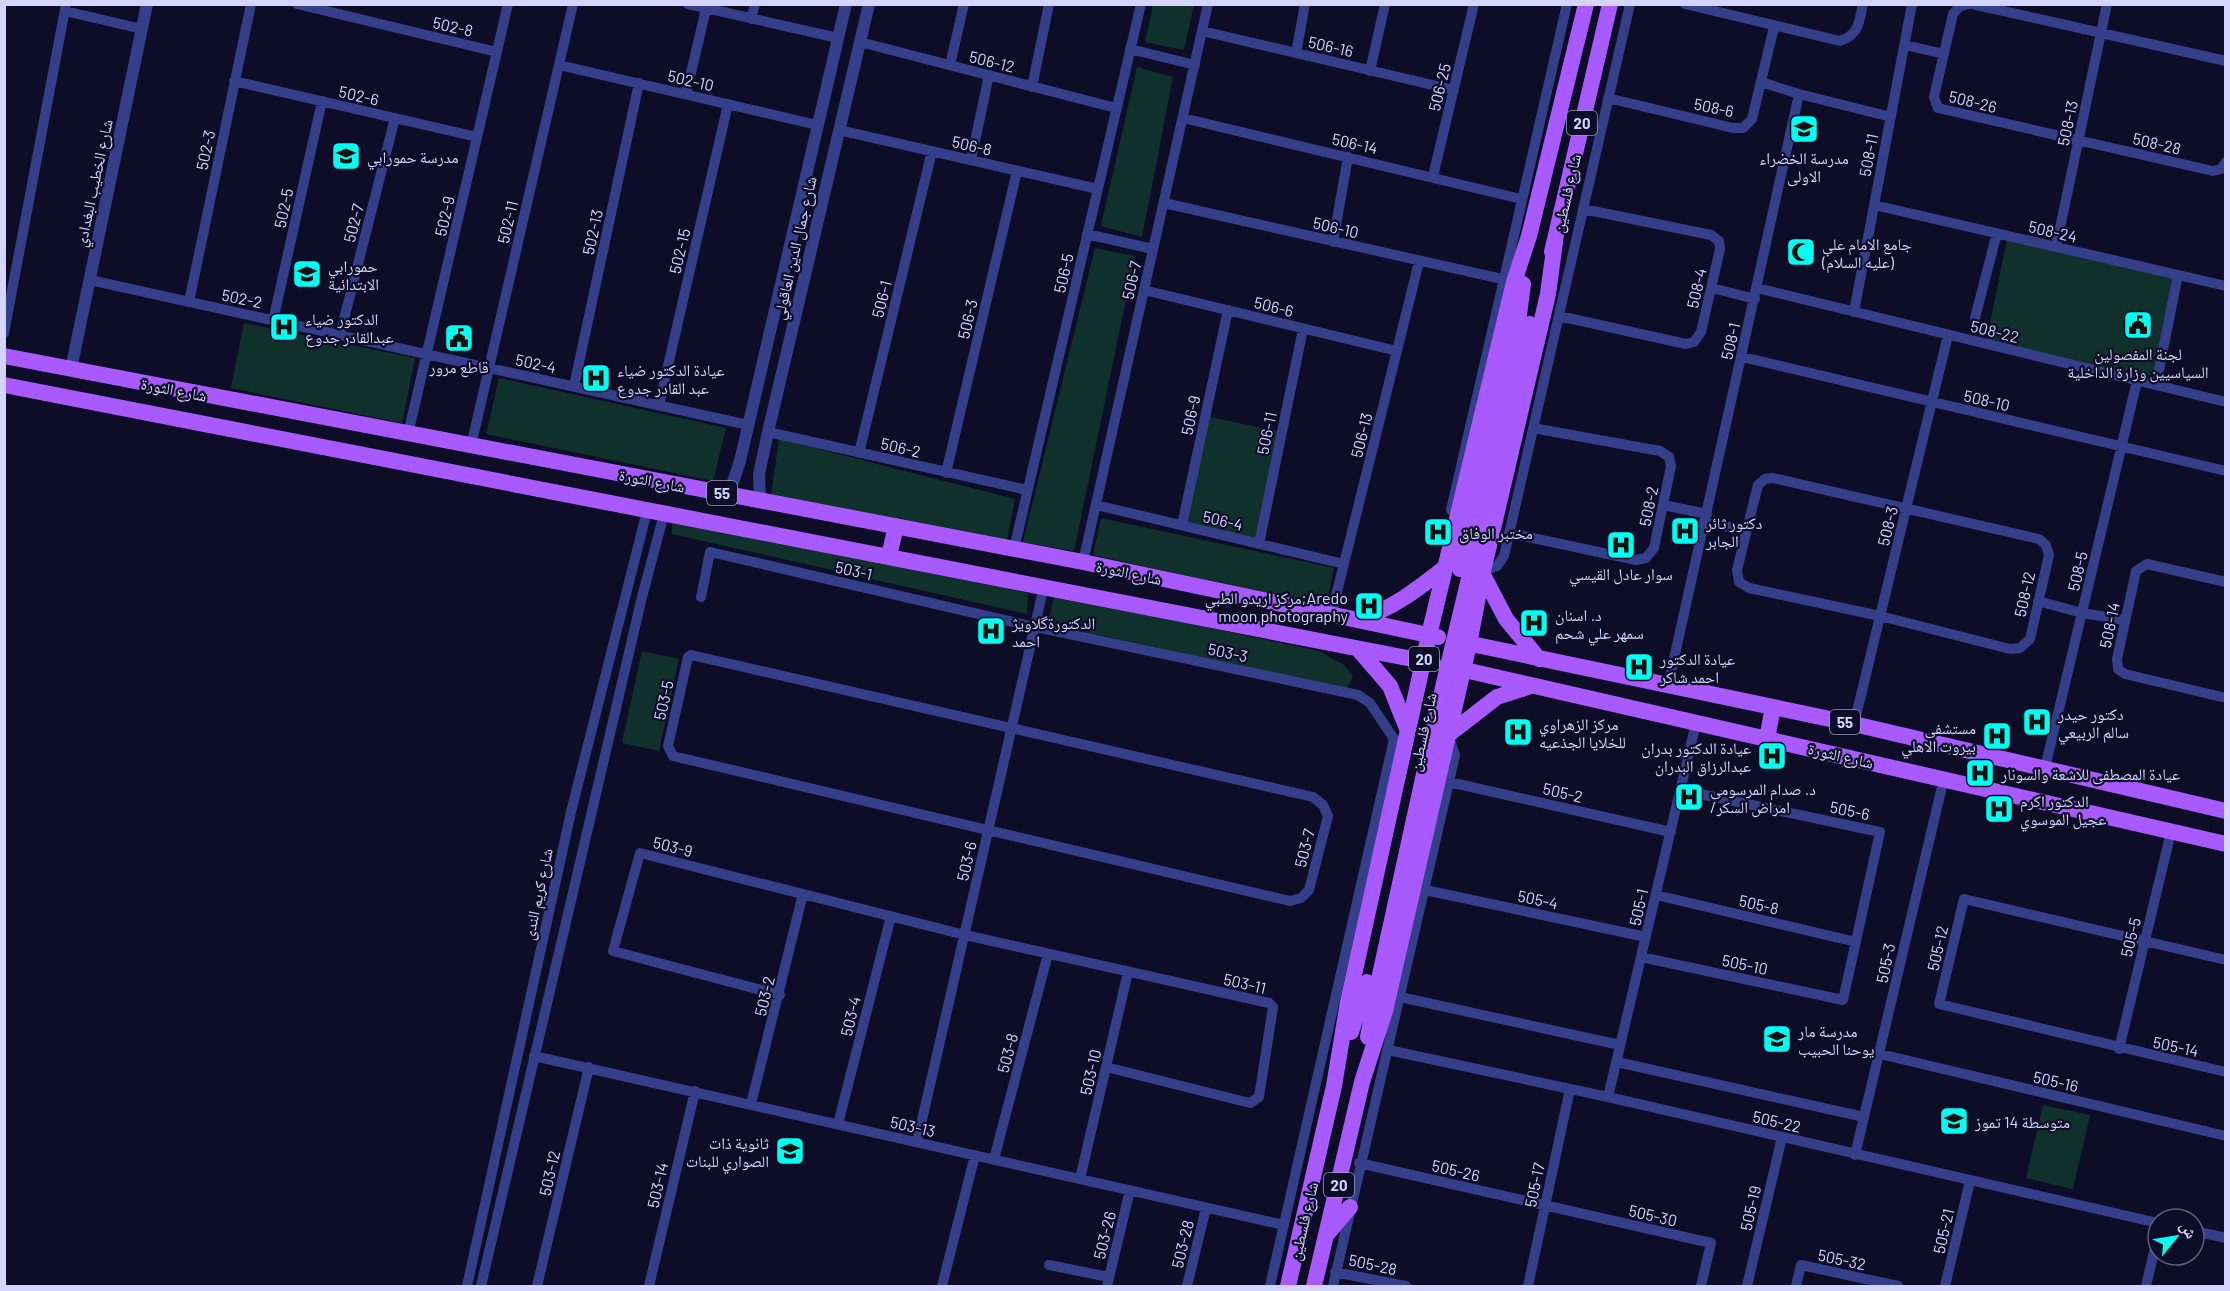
<svg xmlns="http://www.w3.org/2000/svg" width="2230" height="1291" viewBox="0 0 2230 1291" font-family="Barlow,'Noto Naskh Arabic',sans-serif">
  <rect width="100%" height="100%" fill="#0e0d27"/>
  <path fill="#10312b" d="M1153,5H1194L1184,50L1145,42Z
    M1137,67L1173,77L1142,237L1101,226Z
    M2007,239L2178,275L2156,385L1986,344Z
    M1095,248L1135,256L1074,551L1023,542Z
    M244,323L415,358L402,423L231,388Z
    M499,378L726,428L713,481L486,434Z
    M1205,416L1282,432L1259,544L1182,525Z
    M779,439L1015,499L1007,541L771,496Z
    M1101,518L1334,568L1326,606L1093,555Z
    M672,522L1028,593L1027,614L672,534Z
    M1054,595L1319,651L1344,665L1353,676L1347,689L1048,624Z
    M642,651L679,659L659,751L622,743Z
    M2043,1105L2090,1115L2073,1189L2026,1178Z"/>
  <g fill="none" stroke-linecap="round" stroke-linejoin="round">
    <path stroke="#353f89" stroke-width="10" d="M297,4L497,52
      M688,4L838,38
      M1685,4L1840,41C1859,35 1859,22 1863,4
      M1968,4L1959,7L1953,14L1934,97L1938,108L2213,171L2221,169L2226,162
      M1972,4L2226,61
      M65,11L142,29
      M751,19L755,4
      M1202,31L1454,90
      M860,42L1116,108
      M1905,45L1944,54
      M1130,49L1195,65
      M1296,53L1305,4
      M559,65L817,125
      M950,65L964,4
      M1370,71L1385,4
      M234,81L477,137
      M1761,82L1799,94
      M1032,87L1049,4
      M686,94L706,9
      M1608,98L1733,128H1743L1752,119L1774,27
      M1183,118L1521,199
      M839,130L1098,189
      M971,160L989,75
      M1433,176L1474,4
      M1164,203L1502,279
      M1874,205L2226,286
      M1087,234L1153,249
      M1333,242L1348,157
      M2056,247L2107,4
      M90,280L748,425
      M1712,288L1755,299
      M1757,288L2226,402
      M1144,290L1397,351
      M189,302L251,4
      M1854,312L1912,4
      M1559,316L1686,344L1694,342L1701,332L1720,249L1719,241L1711,235L1583,209
      M1975,318L1997,233
      M273,321L322,101
      M4,333L66,4
      M340,335L395,118
      M1742,357L2226,471
      M2156,385L2178,275
      M574,386L639,83
      M659,405L728,104
      M768,432L1027,490
      M408,434L508,4
      M471,446L573,4
      M859,453L932,151
      M946,473L1017,171
      M1773,478L2039,539L2046,545L2049,555L2030,639L2020,648L2010,649L1880,616L1749,588L1739,582L1737,570L1758,485L1765,479Z
      M1096,505L1344,564
      M1663,505L1707,514
      M1451,510L1567,4
      M1705,523L1746,530
      M1182,525L1228,310
      M1509,533L1636,560L1646,558L1654,548L1671,466L1669,457L1660,451L1533,428
      M1259,544L1303,329
      M1014,549L1141,4
      M1083,562L1208,4
      M1483,571L1497,566L1504,556L1630,4
      M2226,582L2147,564L2136,571L2117,659L2118,669L2125,674L2226,698
      M701,597L710,552L1035,627L1358,695L1370,703L1394,739L1270,1286
      M2038,601L2082,613L2125,620
      M1331,616L1419,262
      M691,655L1313,797L1323,805L1328,816L1309,890L1301,898L1290,901L673,756L668,746L688,657Z
      M1668,686L1799,94L1891,117
      M1854,724L1948,335
      M2045,768L2137,381
      M1449,782L1671,832
      M1425,890L1646,937
      M1656,895L1856,942
      M1641,957L1843,1000L1880,832L1681,790
      M2226,960L1964,899L1939,1004L2226,1072
      M780,995L613,951L640,853L965,935L1269,1003L1273,1007L1259,1097L1250,1103L1106,1067
      M1400,997L1620,1045
      M2119,1049L2171,832
      M1388,1050L1608,1097L2158,1223
      M1880,1054L2226,1136
      M534,1056L1284,1225
      M1617,1062L1864,1117
      M1608,1097L1696,723
      M751,1104L803,894
      M838,1124L891,916
      M917,1142L1044,586
      M1855,1155L1944,778
      M994,1159L1048,954
      M1359,1163L1711,1243L1701,1286
      M1080,1179L1128,972
      M2194,1231L2226,1238
      M1049,1265L1109,1277
      M1335,1272L1406,1286
      M467,1286L571,812L647,511
      M481,1286L642,597L664,514
      M537,1286L589,1067
      M649,1286L695,1091
      M942,1286L975,1155
      M1107,1286L1130,1190
      M1187,1286L1206,1208
      M1333,1286L1449,782L1455,755L1448,735
      M1528,1286L1570,1089
      M1747,1286L1782,1137
      M1796,1286L1801,1265L1898,1286
      M1945,1286L1970,1181
      M2146,1286L2158,1235"/>
    <path stroke="#353f89" stroke-width="12" d="M71,369L147,4
      M729,494L740,461L846,4
      M760,500L759,474L768,432L869,4"/>
    <path stroke="#a85aff" stroke-width="16" d="M1552,252L1610,4
      M1518,322L1523,284
      M4,356L1083,562L1438,637
      M4,385L1433,663
      M889,556L896,526
      M1482,573L1506,619L1539,659
      M1359,619C1393,609 1419,588 1447,566
      M1462,642L1854,724L2226,811
      M1358,649L1390,686L1408,731
      M1456,668L2226,844
      M1448,735L1497,697L1531,686
      M1767,739L1773,707
      M1351,1032L1367,982
      M1368,1037L1378,984
      M1328,1233L1350,1207
      M1288,1286L1334,1086L1348,1002L1429,635L1514,282L1529,236L1586,4
      M1314,1286L1362,1082L1385,1011L1469,644L1483,571L1548,294L1555,242"/>
    <path stroke="#a85aff" stroke-width="16" d="M1460,569L1518,322
      M1378,984L1444,683L1530,324"/>
  </g>
  <defs>
    <g id="school-square" transform="scale(1.5)"><rect x="-9" y="-9" width="18" height="18" rx="4" fill="#00fef1" stroke="#0e0d27"/><path d="M0-5L7-2L0 1L-7-2ZM-4 1L0 2.5L4 1V4Q0 6-4 4Z" fill="#111"/></g>
    <g id="mosque-square" transform="scale(1.5)"><rect x="-9" y="-9" width="18" height="18" rx="4" fill="#00fef1" stroke="#0e0d27"/><path d="M3.5-4.9A6 6 0 1 0 3.5 4.9A5 5 0 1 1 3.5-4.9Z" fill="#111"/></g>
    <g id="civic-square" transform="scale(1.5)"><rect x="-9" y="-9" width="18" height="18" rx="4" fill="#00fef1" stroke="#0e0d27"/><path d="M-.6-6.5H3V-4.5H.6V-3L4-1V1h2V6H-6V1h2V-1L-.6-3ZM-1.2 2.5V6h2.4V2.5Z" fill="#111"/></g>
    <g id="hospital-square" transform="scale(1.5)"><rect x="-9" y="-9" width="18" height="18" rx="4" fill="#00fef1" stroke="#0e0d27"/><path d="M-5-5h3v3.5h4V-5h3V5h-3V1.5h-4V5h-3Z" fill="#111"/></g>
  </defs>
  <g fill-rule="evenodd">
    <use href="#school-square" x="1804" y="129"/>
    <use href="#school-square" x="346" y="156"/>
    <use href="#mosque-square" x="1801" y="252"/>
    <use href="#school-square" x="307" y="274"/>
    <use href="#civic-square" x="2138" y="325"/>
    <use href="#hospital-square" x="284" y="327"/>
    <use href="#civic-square" x="459" y="338"/>
    <use href="#hospital-square" x="596" y="378"/>
    <use href="#hospital-square" x="1685" y="531"/>
    <use href="#hospital-square" x="1438" y="532"/>
    <use href="#hospital-square" x="1621" y="545"/>
    <use href="#hospital-square" x="1369" y="606"/>
    <use href="#hospital-square" x="1534" y="623"/>
    <use href="#hospital-square" x="991" y="631"/>
    <use href="#hospital-square" x="1639" y="667"/>
    <use href="#hospital-square" x="2037" y="722"/>
    <use href="#hospital-square" x="1518" y="732"/>
    <use href="#hospital-square" x="1997" y="736"/>
    <use href="#hospital-square" x="1772" y="756"/>
    <use href="#hospital-square" x="1980" y="773"/>
    <use href="#hospital-square" x="1689" y="797"/>
    <use href="#hospital-square" x="1999" y="809"/>
    <use href="#school-square" x="1777" y="1039"/>
    <use href="#school-square" x="1954" y="1121"/>
    <use href="#school-square" x="790" y="1151"/>
  </g>
  <g text-anchor="middle" dominant-baseline="central" stroke-width="4.5" stroke-linejoin="round" paint-order="stroke">
    <g fill="#0e0d27" stroke="#9899be" stroke-width="1.5">
      <rect x="1567" y="111" width="30" height="24" rx="4.5"/>
      <rect x="707" y="481" width="30" height="24" rx="4.5"/>
      <rect x="1409" y="647" width="30" height="24" rx="4.5"/>
      <rect x="1830" y="710" width="30" height="24" rx="4.5"/>
      <rect x="1324" y="1173" width="30" height="24" rx="4.5"/>
    </g>
    <g font-size="15" font-weight="bold" fill="#d3d5ff">
      <text x="1582" y="123">20</text>
      <text x="722" y="493">55</text>
      <text x="1424" y="659">20</text>
      <text x="1845" y="722">55</text>
      <text x="1339" y="1185">20</text>
    </g>
    <g font-size="16" fill="#d3d5ff" stroke="#0e0d27">
      <text transform="translate(453 26) rotate(13)">502-8</text>
      <text transform="translate(1331 46) rotate(13)">506-16</text>
      <text transform="translate(992 61) rotate(14)">506-12</text>
      <text transform="translate(691 80) rotate(13)">502-10</text>
      <text transform="translate(1439 87) rotate(-76)">506-25</text>
      <text transform="translate(359 95) rotate(13)">502-6</text>
      <text transform="translate(1973 101) rotate(14)">508-26</text>
      <text transform="translate(1714 107) rotate(12)">508-6</text>
      <text transform="translate(2067 123) rotate(-78)">508-13</text>
      <text transform="translate(1355 143) rotate(13)">506-14</text>
      <text transform="translate(2157 143) rotate(13)">508-28</text>
      <text transform="translate(972 145) rotate(13)">506-8</text>
      <text transform="translate(205 150) rotate(-78)">502-3</text>
      <text transform="translate(1868 155) rotate(-79)">508-11</text>
      <text transform="translate(93 183) rotate(-78)">شارع الخطيب البغدادي</text>
      <text transform="translate(1566 193) rotate(-77)">شارع فلسطين</text>
      <text transform="translate(283 208) rotate(-78)">502-5</text>
      <text transform="translate(444 216) rotate(-77)">502-9</text>
      <text transform="translate(507 222) rotate(-77)">502-11</text>
      <text transform="translate(353 223) rotate(-76)">502-7</text>
      <text transform="translate(1336 227) rotate(13)">506-10</text>
      <text transform="translate(2053 231) rotate(13)">508-24</text>
      <text transform="translate(592 232) rotate(-78)">502-13</text>
      <text transform="translate(794 248) rotate(-77)">شارع جمال الدين العاقولي</text>
      <text transform="translate(679 251) rotate(-77)">502-15</text>
      <text transform="translate(1063 273) rotate(-77)">506-5</text>
      <text transform="translate(1131 280) rotate(-77)">506-7</text>
      <text transform="translate(1696 288) rotate(-77)">508-4</text>
      <text transform="translate(242 298) rotate(12)">502-2</text>
      <text transform="translate(881 299) rotate(-76)">506-1</text>
      <text transform="translate(1274 306) rotate(14)">506-6</text>
      <text transform="translate(967 319) rotate(-77)">506-3</text>
      <text transform="translate(1995 331) rotate(14)">508-22</text>
      <text transform="translate(1730 341) rotate(-77)">508-1</text>
      <text transform="translate(536 363) rotate(12)">502-4</text>
      <text transform="translate(174 389) rotate(11)">شارع الثورة</text>
      <text transform="translate(1987 400) rotate(13)">508-10</text>
      <text transform="translate(1190 415) rotate(-78)">506-9</text>
      <text transform="translate(1266 433) rotate(-78)">506-11</text>
      <text transform="translate(1361 435) rotate(-76)">506-13</text>
      <text transform="translate(901 447) rotate(13)">506-2</text>
      <text transform="translate(652 480) rotate(11)">شارع الثورة</text>
      <text transform="translate(1648 506) rotate(-78)">508-2</text>
      <text transform="translate(1223 520) rotate(13)">506-4</text>
      <text transform="translate(1887 526) rotate(-76)">508-3</text>
      <text transform="translate(854 570) rotate(13)">503-1</text>
      <text transform="translate(2077 571) rotate(-77)">508-5</text>
      <text transform="translate(1129 572) rotate(12)">شارع الثورة</text>
      <text transform="translate(2024 594) rotate(-77)">508-12</text>
      <text transform="translate(2109 625) rotate(-78)">508-14</text>
      <text transform="translate(1228 652) rotate(12)">503-3</text>
      <text transform="translate(663 700) rotate(-77)">503-5</text>
      <text transform="translate(1422 732) rotate(-78)">شارع فلسطين</text>
      <text transform="translate(1841 755) rotate(13)">شارع الثورة</text>
      <text transform="translate(1563 792) rotate(13)">505-2</text>
      <text transform="translate(1850 810) rotate(12)">505-6</text>
      <text transform="translate(673 846) rotate(14)">503-9</text>
      <text transform="translate(1304 848) rotate(-76)">503-7</text>
      <text transform="translate(966 861) rotate(-77)">503-6</text>
      <text transform="translate(537 894) rotate(-78)">شارع كريم الندى</text>
      <text transform="translate(1538 899) rotate(12)">505-4</text>
      <text transform="translate(1759 904) rotate(13)">505-8</text>
      <text transform="translate(1638 907) rotate(-77)">505-1</text>
      <text transform="translate(2130 937) rotate(-76)">505-5</text>
      <text transform="translate(1937 948) rotate(-77)">505-12</text>
      <text transform="translate(1885 963) rotate(-78)">505-3</text>
      <text transform="translate(1745 964) rotate(12)">505-10</text>
      <text transform="translate(1245 983) rotate(13)">503-11</text>
      <text transform="translate(764 996) rotate(-76)">503-2</text>
      <text transform="translate(850 1016) rotate(-76)">503-4</text>
      <text transform="translate(2176 1046) rotate(12)">505-14</text>
      <text transform="translate(1007 1053) rotate(-75)">503-8</text>
      <text transform="translate(1090 1072) rotate(-77)">503-10</text>
      <text transform="translate(2056 1081) rotate(13)">505-16</text>
      <text transform="translate(1777 1121) rotate(13)">505-22</text>
      <text transform="translate(913 1126) rotate(13)">503-13</text>
      <text transform="translate(1456 1170) rotate(13)">505-26</text>
      <text transform="translate(549 1173) rotate(-77)">503-12</text>
      <text transform="translate(657 1185) rotate(-77)">503-14</text>
      <text transform="translate(1534 1185) rotate(-78)">505-17</text>
      <text transform="translate(1750 1208) rotate(-77)">505-19</text>
      <text transform="translate(1653 1215) rotate(13)">505-30</text>
      <text transform="translate(1303 1221) rotate(-77)">شارع فلسطين</text>
      <text transform="translate(1943 1231) rotate(-77)">505-21</text>
      <text transform="translate(1104 1235) rotate(-76)">503-26</text>
      <text transform="translate(1182 1244) rotate(-76)">503-28</text>
      <text transform="translate(1842 1259) rotate(12)">505-32</text>
      <text transform="translate(1373 1264) rotate(12)">505-28</text>
    </g>
    <g font-size="16" fill="#d3d5ff" stroke="#0e0d27" text-anchor="start">
      <text x="367" y="156">مدرسة حمورابي</text>
      <text x="1804" y="157" text-anchor="middle">مدرسة الخضراء<tspan x="1804" dy="18">الاولى</tspan></text>
      <text x="1822" y="243">جامع الامام علي<tspan x="1822" dy="18">(عليه السلام)</tspan></text>
      <text x="328" y="265">حمورابي<tspan x="328" dy="18">الابتدائية</tspan></text>
      <text x="305" y="318">الدكتور ضياء<tspan x="305" dy="18">عبدالقادر جدوع</tspan></text>
      <text x="2138" y="353" text-anchor="middle">لجنة المفصولين<tspan x="2138" dy="18">السياسيين وزارة الداخلية</tspan></text>
      <text x="459" y="366" text-anchor="middle">قاطع مرور</text>
      <text x="617" y="369">عيادة الدكتور ضياء<tspan x="617" dy="18">عبد القادر جدوع</tspan></text>
      <text x="1706" y="522">دكتور ثائر<tspan x="1706" dy="18">الجابر</tspan></text>
      <text x="1459" y="532">مختبر الوفاق</text>
      <text x="1621" y="573" text-anchor="middle">سوار عادل القيسي</text>
      <text x="1348" y="597" text-anchor="end">مركز اريدو الطبي;Aredo<tspan x="1348" dy="18">moon photography</tspan></text>
      <text x="1555" y="614">د. اسنان<tspan x="1555" dy="18">سمهر علي شحم</tspan></text>
      <text x="1012" y="622">الدكتورةگلاويژ<tspan x="1012" dy="18">احمد</tspan></text>
      <text x="1660" y="658">عيادة الدكتور<tspan x="1660" dy="18">احمد شاكر</tspan></text>
      <text x="2058" y="713">دكتور حيدر<tspan x="2058" dy="18">سالم الربيعي</tspan></text>
      <text x="1539" y="723">مركز الزهراوي<tspan x="1539" dy="18">للخلايا الجذعيه</tspan></text>
      <text x="1976" y="727" text-anchor="end">مستشفى<tspan x="1976" dy="18">بيروت الاهلي</tspan></text>
      <text x="1751" y="747" text-anchor="end">عيادة الدكتور بدران<tspan x="1751" dy="18">عبدالرزاق البدران</tspan></text>
      <text x="2001" y="773">عيادة المصطفى للاشعة والسونار</text>
      <text x="1710" y="788">د. صدام المرسومي<tspan x="1710" dy="18">/امراض السكر</tspan></text>
      <text x="2020" y="800">الدكتور اكرم<tspan x="2020" dy="18">عجيل الموسوي</tspan></text>
      <text x="1798" y="1030">مدرسة مار<tspan x="1798" dy="18">يوحنا الحبيب</tspan></text>
      <text x="1975" y="1121">متوسطة 14 تموز</text>
      <text x="769" y="1142" text-anchor="end">ثانوية ذات<tspan x="769" dy="18">الصواري للبنات</tspan></text>
    </g>
  </g>
  <rect width="2230" height="1291" fill="none" stroke="#d3d5ff" stroke-width="12"/>
  <g transform="translate(2176 1237) rotate(60)"><circle r="28" fill="#0e0d27" stroke="#5d5d7d" stroke-width="1.5"/>
  <path d="M0-4.5L10 22L0 15L-10 22Z" fill="#00fef1"/>
  <text y="-9" font-size="16" font-weight="bold" text-anchor="middle" fill="#d3d5ff">ش</text>
  </g>
</svg>
